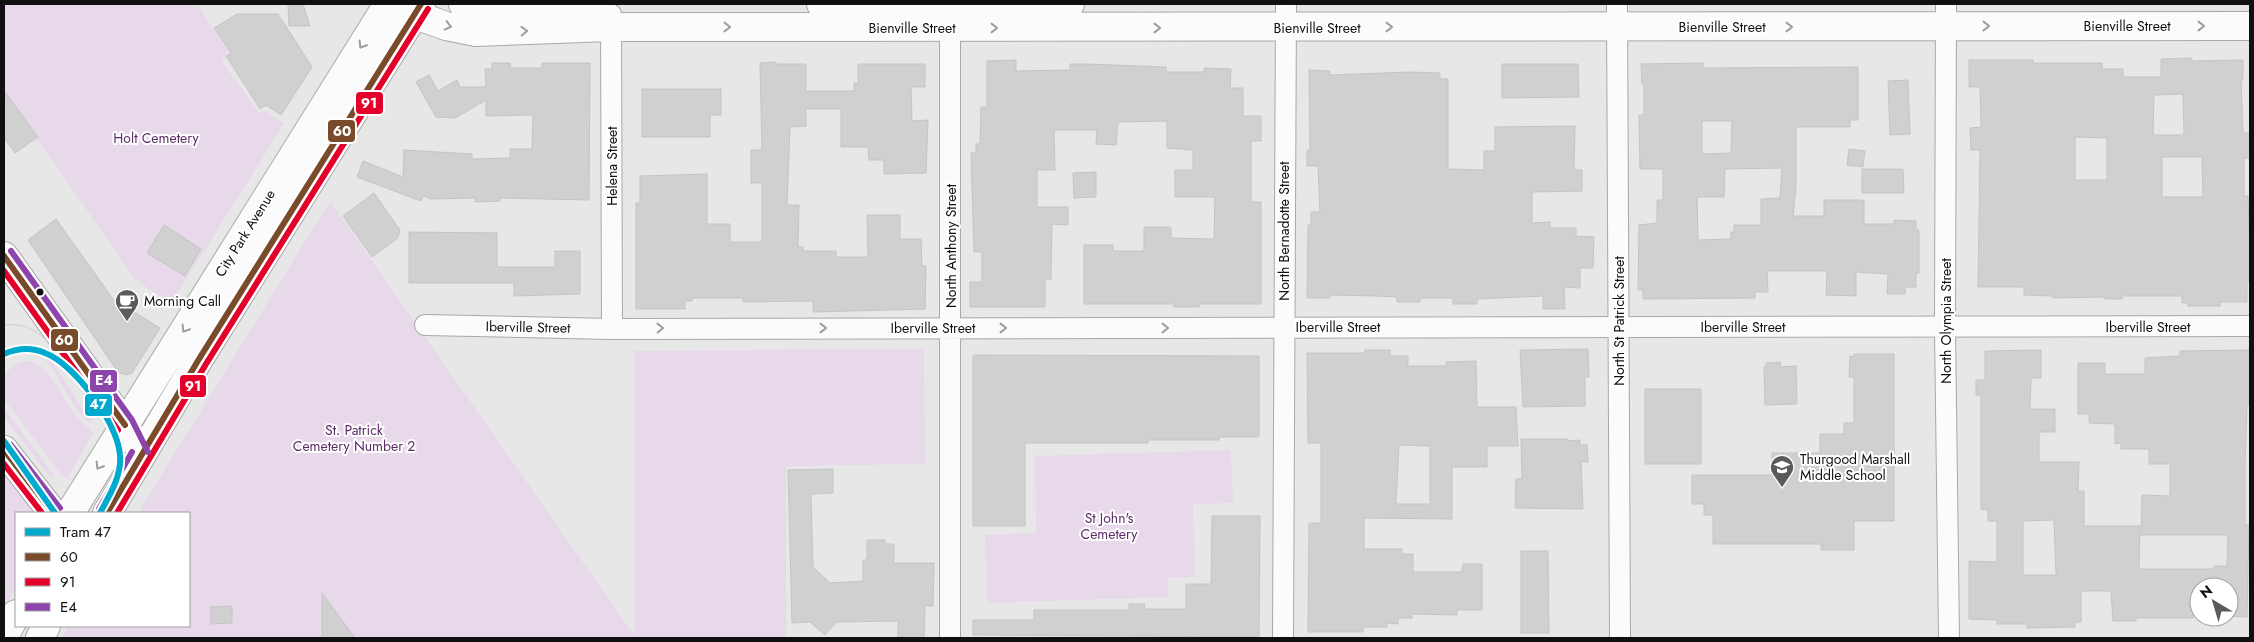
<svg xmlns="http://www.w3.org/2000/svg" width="2254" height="642" viewBox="0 0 2254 642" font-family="Jost,sans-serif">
  <rect width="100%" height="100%" fill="#e8e7e8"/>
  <path fill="#e7d9ea" d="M4,4H197L228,51L222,62L259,112L267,111L284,124L170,305L134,278L4,91Z
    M330,201L634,635V351L924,349L925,464L786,466V638H353L323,596L322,638H61L69,626H189V513H138Z
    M42,356L53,362L84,411L93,419L91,423C68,406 61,375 42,356Z
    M28,361C55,369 60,397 77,417C82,423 89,426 93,434L67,478L62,476L4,399V374L19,362Z
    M4,408L54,475L50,477L4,417Z
    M4,450L53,513H16V589L4,606Z
    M1231,450L1233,503L1193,504L1195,577L1168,578V597L987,603L985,535L1036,533L1035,456Z"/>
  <path fill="#d1d0d1" stroke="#c5c4c5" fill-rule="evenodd" d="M288,4H303L310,26H289Z
    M237,14H278L312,67L281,115L266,105L260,109L226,56L231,53L214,28Z
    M2192,58V61L2243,60V79H2241L2243,133H2250V158H2244V196H2248L2250,250V281H2247V302H2220V306H2188V303H2182V296H2122V299H2105V297L2053,298L2052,296L2024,295V287H1978L1980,150H1971L1970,128L1981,127L1980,87H1969V60H2033V63H2102V69H2123V77H2161V59ZM2183,94L2184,133L2182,135H2153L2154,95ZM2075,137L2107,138V180H2075ZM2162,157H2202L2203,197H2162Z
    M1016,60V71L1070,70V64H1087L1166,67V72H1204V68L1231,69L1230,88H1243V116H1261V141H1251V202H1261V304H1199V307H1174V304H1084V245H1113V251H1144V227H1171V238L1214,239L1215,197H1175V170H1193V150L1167,148V121L1118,122L1116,145L1096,144L1097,130H1054L1055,170H1037V207H1068V225L1052,224L1051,279H1045V307H970V282H982V252H974L971,153H976V144H980L981,107H987V61Z
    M776,62V64H806V91H854V83H858V64H925V87H911L912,121L928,120L926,173L884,174V160H869L868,147H841V109H806V126L790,127L787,205H799L798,247H803V251H836V257H868L867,215H900V239H921L922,266H926L925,309L813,312V301L743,302V298H692V301H685V309H636V203H640V176L707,174V224H730V242H762V183H751V150H762L760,63Z
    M492,63H510L511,68H542V63H590L589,200L500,198V201L475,202V198L431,199L423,196L421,201L357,177L363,161L403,177L404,150L472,154V159L510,158V149H532L533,115L486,116V100L455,118L436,117L416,82L429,75L438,91L457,80L460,87H486L485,69H492Z
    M1703,63V68L1858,67V120H1850V127H1796V187L1793,216H1824V200H1864V224H1894V220L1916,221V230H1919V273H1916V287H1905V294H1887L1888,274L1856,272V296L1826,295L1827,271H1767L1768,292H1755V298L1643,299V290H1638L1639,225L1657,223V200H1663V169H1640L1639,115H1644V84H1642L1641,64ZM1702,121H1732L1731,153L1702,154ZM1782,168L1780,198L1761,199V225H1734V232H1731V239L1698,240L1697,197H1724L1725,169Z
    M1502,64H1578L1579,97L1502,98Z
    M1309,70L1330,71L1329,75L1410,72L1440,73V79H1448V169L1484,170V151H1495V127L1575,126L1574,170H1582V191L1532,192V223L1550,222V228H1576V236L1594,237L1593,268H1580V288L1564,287L1565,309H1543V296L1477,299V304H1453V298H1420V302H1397V297L1375,296L1330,295V298H1307L1308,225H1311V212H1320L1318,166H1307V150H1310Z
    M1908,80L1910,134L1890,135L1888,81Z
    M642,89H721V115H710V137H642Z
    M4,91L38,137L15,153L4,138Z
    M1849,149L1865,151L1863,167L1847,165Z
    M1862,169H1903L1904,193H1862Z
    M1096,172V197L1074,198L1073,173Z
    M374,193L400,230L398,238L372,257L343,216Z
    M56,219L113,299L160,328L132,373L126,375L118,372L28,240Z
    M164,225L201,249L185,276L147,253Z
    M409,232L497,233V267H555V251H580V294L514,296V283H409Z
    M1588,349L1589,377H1585V406L1523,407L1520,350Z
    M1365,350H1390V356H1408V366H1446V362L1476,361L1477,407H1516L1518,446H1487V467H1452V519L1364,518V549H1402V554H1413V572H1462L1463,564H1482V610H1457V615L1412,614V618H1398V624L1387,623V627H1363V632H1308L1309,523H1321V443H1308L1307,353H1365ZM1399,445L1430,446V504H1396Z
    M2041,350V378H2031L2030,409H2055V432H2039V462H2079L2078,491H2084V526H2140L2139,569H2214V566H2227L2228,535H2141L2142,495L2170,496V464H2149V449H2121V443L2115,444V424L2089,423V414H2078V363H2105V374H2145V358L2180,356V351L2250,350V405H2247L2245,465V525H2249L2247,617L2229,616V587H2199V613L2193,614V618H2136V621H2113L2111,591H2081V622H2075V627L2027,628V624H1997V620L1969,619V561L1997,562V521H1988V510L1981,509V395H1976V380H1985V351ZM2054,520L2056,575H2023V521Z
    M1854,354H1894V521H1854V550H1821V544H1713V515H1704V504H1692V475H1772V453H1820V434H1844V423H1854V377H1849L1850,356L1854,357Z
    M973,355L1259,356V437H1219V440H1148V443H1025V526H973Z
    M1780,362L1781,367L1796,366L1797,404L1765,405L1764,367H1766V363Z
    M1645,389H1701V464H1645Z
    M1521,439H1568V441L1580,440V445H1587L1588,462H1581L1583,509L1515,508L1516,479H1522Z
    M833,469V493L811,494L813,567L830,583L863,581V560H867V540H885V544H894V563H934L933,606H925L924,638L898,637V621L836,622L825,635L810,622L792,623L788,470Z
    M1212,516H1260L1259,637L973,635V620H1034V610H1129V604H1145L1144,609H1186V584H1211Z
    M1521,551H1548L1549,633H1521Z
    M322,593L355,638H322Z
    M232,606V623L211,624V607Z"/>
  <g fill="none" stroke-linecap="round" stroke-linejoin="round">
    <g stroke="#a9a8a9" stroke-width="22">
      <path id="street" d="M1617,4L1620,638
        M1946,4L1945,328L1949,638
        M611,14L612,329
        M425,325L612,329L2250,326
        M950,638V13
        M1283,638L1286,4"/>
    </g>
    <g stroke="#a9a8a9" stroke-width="30">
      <path id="secondary" d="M463,4C511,17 553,11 600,4
        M821,4H1070
        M388,5L446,26L476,32L611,27L2250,26
        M4,256L125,425L132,439
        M4,450L53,513
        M70,513L388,4
        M107,513L199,359L421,4
        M4,637L16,614
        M40,638L46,626"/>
    </g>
    <use href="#street" stroke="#fcfbfc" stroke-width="20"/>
    <use href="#secondary" stroke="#fcfbfc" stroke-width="28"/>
    <path stroke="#cecdce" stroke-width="1" d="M4,325C35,321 51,344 67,366"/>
    <g stroke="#fff" stroke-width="10">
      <path id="bus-1" d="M4,256L125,425
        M4,450L53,513
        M107,513L199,359L421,4"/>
    </g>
    <g stroke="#fff" stroke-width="10">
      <path id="bus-2" d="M4,271L118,430
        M4,464L42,513
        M117,513L206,364L428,9"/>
    </g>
    <g stroke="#fff" stroke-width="10">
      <path id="bus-3" d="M11,251L132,420L148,452
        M11,445L60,508
        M99,509L132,452"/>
    </g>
    <use href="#bus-1" stroke="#7a4b2a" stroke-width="6"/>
    <use href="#bus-2" stroke="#e4002b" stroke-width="6"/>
    <use href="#bus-3" stroke="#8e44ad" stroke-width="6"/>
    <g stroke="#fff" stroke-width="10">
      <path id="tram-1" d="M4,354C18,348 31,347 45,353C75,364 118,424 120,455C122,476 109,496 100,513
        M4,441L55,513"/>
    </g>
    <use href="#tram-1" stroke="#00a9ce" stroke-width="6"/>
  </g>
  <defs><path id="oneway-chevron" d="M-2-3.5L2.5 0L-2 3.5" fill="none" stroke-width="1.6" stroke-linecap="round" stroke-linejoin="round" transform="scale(1.25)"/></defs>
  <g stroke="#9e9d9e">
    <use href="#oneway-chevron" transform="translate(448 26) rotate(14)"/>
    <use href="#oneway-chevron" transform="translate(1986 26)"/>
    <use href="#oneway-chevron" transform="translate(2201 26)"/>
    <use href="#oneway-chevron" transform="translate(727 27)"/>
    <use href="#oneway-chevron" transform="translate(1389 27)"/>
    <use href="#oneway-chevron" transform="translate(1789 27)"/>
    <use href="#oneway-chevron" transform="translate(994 28)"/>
    <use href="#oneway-chevron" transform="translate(1157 28)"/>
    <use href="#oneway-chevron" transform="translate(524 31) rotate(-2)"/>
    <use href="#oneway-chevron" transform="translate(362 45) rotate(122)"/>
    <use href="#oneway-chevron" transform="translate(660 328) rotate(-1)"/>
    <use href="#oneway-chevron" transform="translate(823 328)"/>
    <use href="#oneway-chevron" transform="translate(1003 328)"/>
    <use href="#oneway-chevron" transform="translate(1165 328)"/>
    <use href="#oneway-chevron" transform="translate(185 329) rotate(122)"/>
    <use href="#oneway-chevron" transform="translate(99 466) rotate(122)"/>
  </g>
  <defs>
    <g id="cafe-pin" transform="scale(1.25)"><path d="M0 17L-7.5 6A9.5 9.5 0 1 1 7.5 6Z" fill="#5c5b5c" stroke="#fff"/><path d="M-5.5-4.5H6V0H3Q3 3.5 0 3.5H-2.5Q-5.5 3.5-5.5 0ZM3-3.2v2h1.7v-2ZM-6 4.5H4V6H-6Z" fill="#fff"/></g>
    <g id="school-pin" transform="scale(1.25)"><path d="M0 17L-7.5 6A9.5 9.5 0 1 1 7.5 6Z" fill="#5c5b5c" stroke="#fff"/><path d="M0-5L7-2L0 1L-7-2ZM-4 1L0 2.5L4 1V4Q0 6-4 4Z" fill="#fff"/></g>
  </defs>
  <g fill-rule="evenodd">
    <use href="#cafe-pin" x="127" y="301"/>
    <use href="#school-pin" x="1782" y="467"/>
  </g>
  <circle fill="#111011" stroke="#fff" stroke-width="2" cx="40" cy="292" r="4.5"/>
  <g text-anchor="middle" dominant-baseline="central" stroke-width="4" stroke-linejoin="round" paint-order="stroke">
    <g font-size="14" fill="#111011" stroke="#fff">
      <text x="2127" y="26">Bienville Street</text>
      <text x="1722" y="27">Bienville Street</text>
      <text x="912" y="28">Bienville Street</text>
      <text x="1317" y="28">Bienville Street</text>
      <text transform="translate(612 166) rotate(-90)">Helena Street</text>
      <text transform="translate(1284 231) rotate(-90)">North Bernadotte Street</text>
      <text transform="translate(245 233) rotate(-58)">City Park Avenue</text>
      <text transform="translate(951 246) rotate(-90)">North Anthony Street</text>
      <text transform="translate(1619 321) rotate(-90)">North St Patrick Street</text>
      <text transform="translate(1946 321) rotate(-90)">North Olympia Street</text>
      <text transform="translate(528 327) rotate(1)">Iberville Street</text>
      <text x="1338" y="327">Iberville Street</text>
      <text x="1743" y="327">Iberville Street</text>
      <text x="2148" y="327">Iberville Street</text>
      <text x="933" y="328">Iberville Street</text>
    </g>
    <g font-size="14" fill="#5b2c66" stroke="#fff">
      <text x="156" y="138">Holt Cemetery</text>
      <text x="354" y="430">St. Patrick<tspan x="354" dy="16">Cemetery Number 2</tspan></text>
      <text x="1109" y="518">St John's<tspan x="1109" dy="16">Cemetery</tspan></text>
    </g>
    <g font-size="14" fill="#111011" stroke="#fff" text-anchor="start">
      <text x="144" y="301">Morning Call</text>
      <text x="1800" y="459">Thurgood Marshall<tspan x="1800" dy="16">Middle School</tspan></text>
    </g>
  </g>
  <g stroke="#fff" stroke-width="2">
    <rect x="355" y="91" width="29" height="24" rx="5" fill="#e4002b"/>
    <rect x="327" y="119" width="29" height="24" rx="5" fill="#7a4b2a"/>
    <rect x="50" y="328" width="29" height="24" rx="5" fill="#7a4b2a"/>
    <rect x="89" y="369" width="29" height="24" rx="5" fill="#8e44ad"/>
    <rect x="179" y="374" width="28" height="24" rx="5" fill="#e4002b"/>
    <rect x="84" y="393" width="29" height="24" rx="5" fill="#00a9ce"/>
  </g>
  <g font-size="14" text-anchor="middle" font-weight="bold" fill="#fff">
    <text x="369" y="108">91</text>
    <text x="342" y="136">60</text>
    <text x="64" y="345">60</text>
    <text x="104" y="385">E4</text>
    <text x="193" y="391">91</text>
    <text x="98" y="409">47</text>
  </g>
  <rect width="2254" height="642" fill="none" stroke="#111011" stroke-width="10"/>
  <rect x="15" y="512" width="175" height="115" fill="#ffffff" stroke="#a09fa0"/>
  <rect x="25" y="528" width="25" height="8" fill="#00a9ce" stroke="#a09fa0"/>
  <text x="60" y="537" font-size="15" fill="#111011">Tram 47</text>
  <rect x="25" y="553" width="25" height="8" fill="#7a4b2a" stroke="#a09fa0"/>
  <text x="60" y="562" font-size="15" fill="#111011">60</text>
  <rect x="25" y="578" width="25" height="8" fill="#e4002b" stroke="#a09fa0"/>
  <text x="60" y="587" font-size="15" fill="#111011">91</text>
  <rect x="25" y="603" width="25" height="8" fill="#8e44ad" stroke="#a09fa0"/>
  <text x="60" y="612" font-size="15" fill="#111011">E4</text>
  <g transform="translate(2214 602) rotate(322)"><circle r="24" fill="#ffffff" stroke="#a09fa0"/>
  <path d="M0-4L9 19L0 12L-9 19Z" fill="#5c5b5c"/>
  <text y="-8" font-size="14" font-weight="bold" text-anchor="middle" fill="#111011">N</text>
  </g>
</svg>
